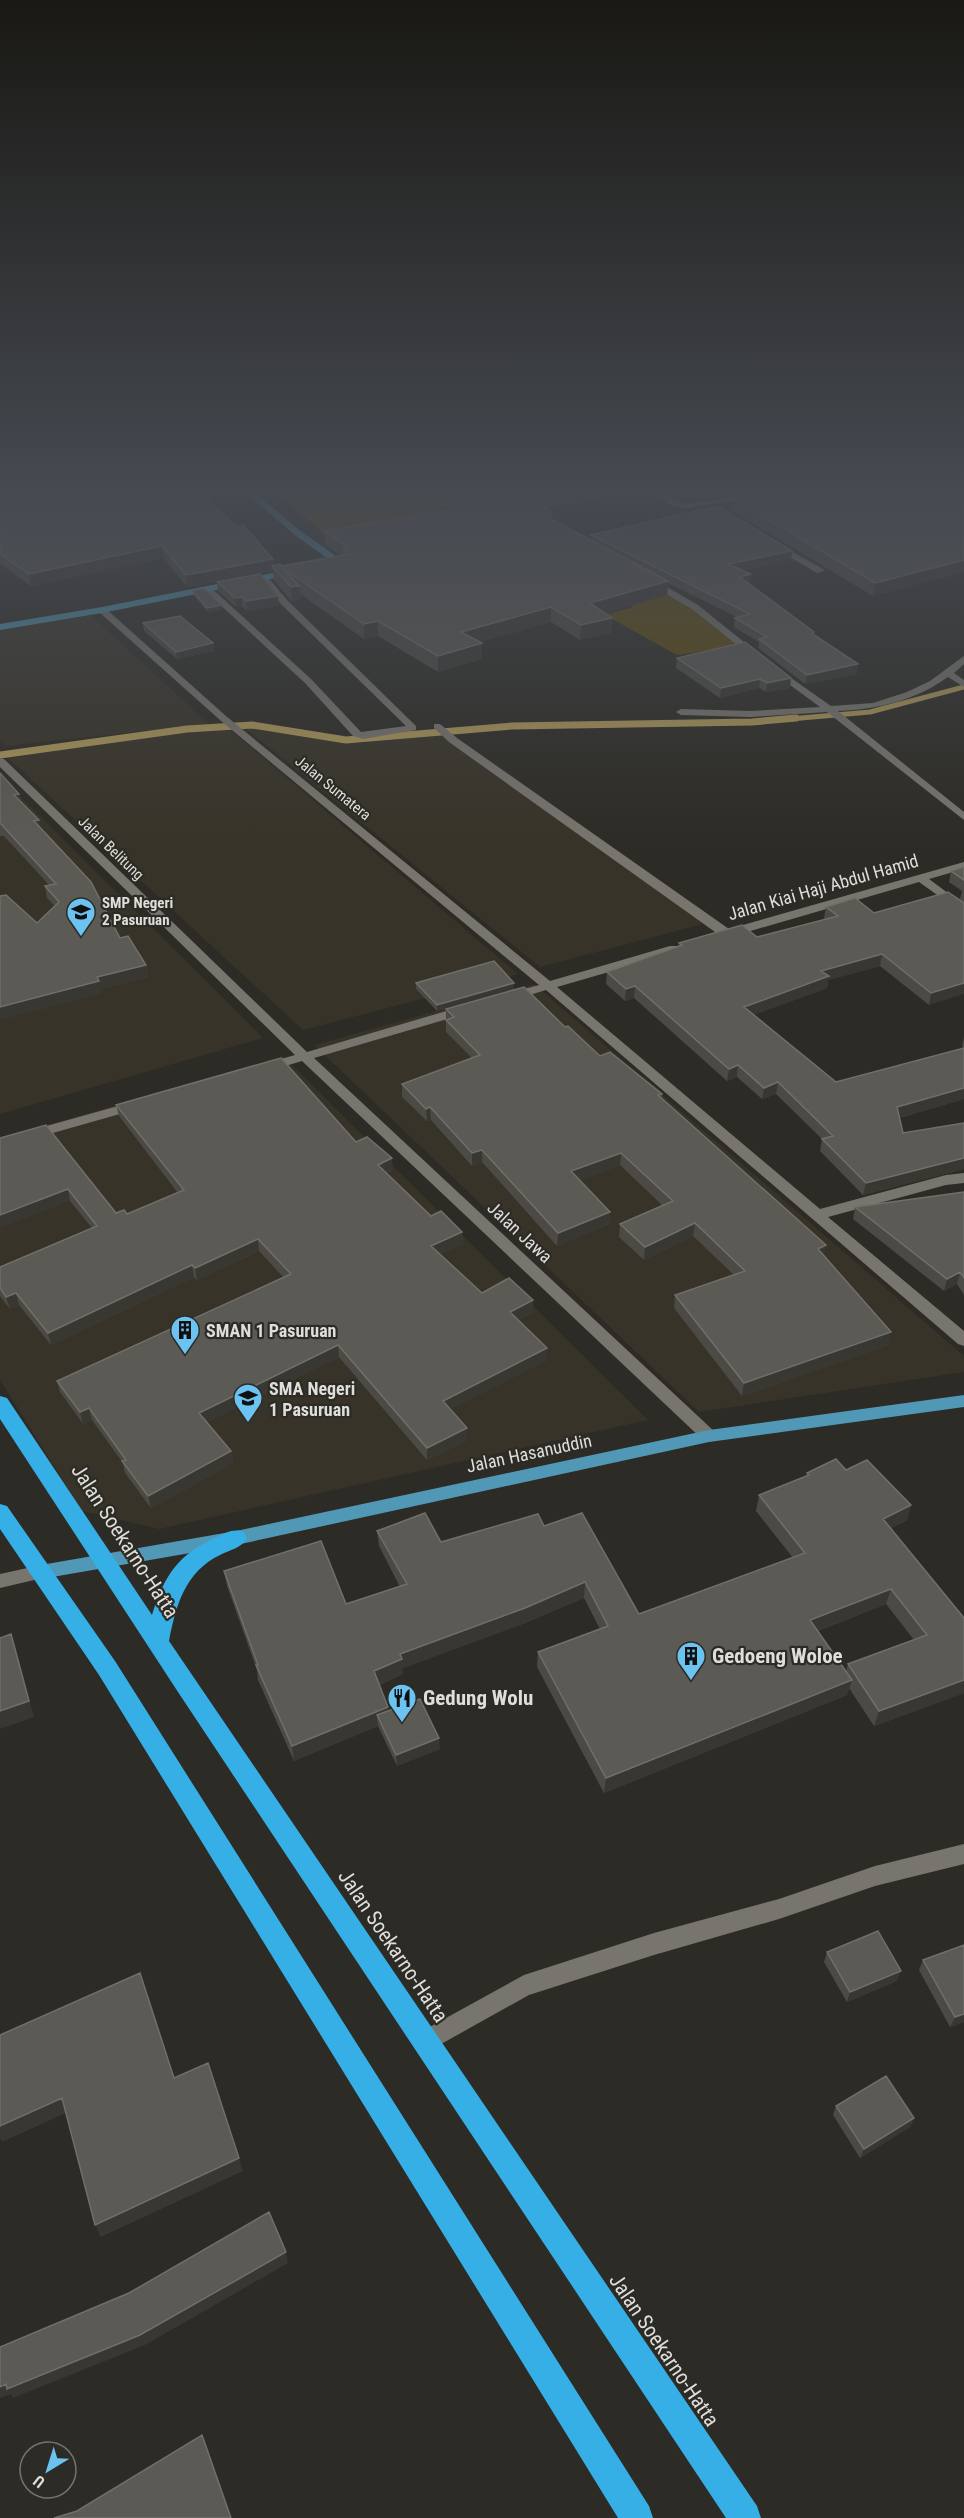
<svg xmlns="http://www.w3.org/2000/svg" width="964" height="2518" viewBox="0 0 964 2518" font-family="'Roboto Condensed',sans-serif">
  <rect width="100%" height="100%" fill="#2d2b25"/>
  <path fill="#383328" d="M90,615L209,724L6,746L0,741V630Z
    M252,727L336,742L358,743L443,735L703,924L540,967L245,728Z
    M229,729L518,974L303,1030L7,757L181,733Z
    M0,776L196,971L263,1038L0,1114Z
    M534,984L964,1356V1372L699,1412L314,1045Z
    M283,1056L648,1420L159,1529L82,1511L0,1380V1139Z"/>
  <path fill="#604a09" d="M274,491H622V492L614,496L347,542L332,540Z
    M666,589L744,646L677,655L605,615L633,607L626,603Z"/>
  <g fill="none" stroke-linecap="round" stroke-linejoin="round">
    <path stroke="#ad9758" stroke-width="5" d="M778,720L870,712L964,687"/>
    <path stroke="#ad9758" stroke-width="7" d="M0,755L187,729L252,725L346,740L512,726L752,722L796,718"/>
    <path fill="#78756e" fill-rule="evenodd" d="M774,542L823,569L824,571L817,573L771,546V542Z
      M260,575H266L287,600L416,726V730L363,739L353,736L305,683L202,588L209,586L311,679L361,732L406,726L281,604L260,579Z
      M647,579H653L698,605L760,655L752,657L692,609L647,583Z
      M99,608H105L226,716L550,981L670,946H678V952L557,987L820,1209L946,1175L964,1173V1183L946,1185L828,1217L964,1331V1346L958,1344L546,990L510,1001L506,1000L504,997L506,994L539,985L220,720L99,612Z
      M964,656V664L954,673L964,680V687L948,677C914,701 879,709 838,711L964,812V820L827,712L751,717L681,715L676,712L681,709L751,711L820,707L771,671V667L774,666L831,706L873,703L907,692L930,681Z
      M434,724H440L457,738L729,929L964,862V869L929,879L964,905V914L919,882L730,937H722L449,742L434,728Z
      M0,758L4,759L307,1052L460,1007H468L470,1010L468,1013L314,1058L715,1432L717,1436L715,1440L709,1442L703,1440L302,1061L265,1072L260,1071L258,1068L260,1065L295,1055L0,767Z
      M136,1101L141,1102L143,1105L141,1108L0,1148V1139Z
      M41,1565L47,1567L50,1572L47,1577L0,1588V1574Z
      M964,1844V1864L875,1886L779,1919L654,1955L529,1995L425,2053L417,2050L414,2042L417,2034L524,1975L654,1933L779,1899L875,1866Z"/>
    <path fill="#5098b6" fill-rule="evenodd" d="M244,491H253L302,532L343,561V565H337L296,536Z
      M647,491H657L686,504L773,491H793L686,508L671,505Z
      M293,569L296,570V574L102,613L0,630V624L102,607Z
      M964,1395V1407L709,1442L236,1545L41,1579L35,1577L32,1572L35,1567L41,1565L236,1531L709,1430Z"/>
    <path fill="#35afe6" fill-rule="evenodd" d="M0,1396L7,1398L152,1615C164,1576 178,1554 217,1537C226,1533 233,1528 244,1532L247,1538C242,1548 229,1550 220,1555C185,1572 176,1605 169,1641L757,2506L761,2518H726L178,1692L0,1419Z
      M0,1504L7,1506L115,1661L649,2506L653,2518H618L99,1675L0,1529Z"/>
  </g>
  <path fill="#4c4a44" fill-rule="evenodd" d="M0,491L236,526L273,559L274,566H282L340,556L325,545L324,531L551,519L591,540V535L791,560L741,570L751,574L750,583H749L813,634L858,664L857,674L805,684L758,648L759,642L734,627L735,618L737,617L668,583L667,595L605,613L612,618L611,633L580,640L551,622L479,642L482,659L438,672L378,636L364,639L300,594V600L292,602L274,580L273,571L187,587L164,558L31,586L0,564Z
    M964,491V572L873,596L732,511L733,499Z
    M217,582L279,605L247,611L242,606L236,607L218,591Z
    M193,591L222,605V610L208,612L194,596Z
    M143,623L213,643L214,651L177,659L144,631Z
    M745,642L790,688L766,692L759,688L720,698L676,668L677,658Z
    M0,773L19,794L21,802L39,820L40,827L120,938L146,965L148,977L101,989L102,994L37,923L55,906L47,898L45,886L49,885L4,836H0Z
    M964,867V903L960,899L962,891L949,882L951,871Z
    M964,903L929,1005L880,966L828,980L827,988L753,1015L836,1082L963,1048L962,1046L964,1037V1099L899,1118L903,1133L964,1123V1169L863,1195L820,1151L822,1139L776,1094L762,1099L737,1077L727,1081L634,998L625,1001L606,984L607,972L679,946V943L757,937L825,919L824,918L826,907L874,913Z
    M416,983L514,989L437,1011L416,989Z
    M446,1009L565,1027L600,1056L662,1094V1098L824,1255L888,1345L742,1396L674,1308L675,1295L734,1275L693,1236L644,1260L619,1237L620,1224L663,1206L620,1165L580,1180L610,1212L609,1224L557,1246L482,1162L472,1166L431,1120L427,1121L402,1097V1084L472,1058L446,1032Z
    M116,1105L356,1142L393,1170L386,1173L431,1216L462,1232L463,1244L440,1254L482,1293L533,1300V1312L518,1320L547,1348V1360L450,1409L467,1440L427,1460L339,1357L207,1422L231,1451L233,1463L151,1508L125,1473L123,1463L92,1420L83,1424L60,1392L57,1381L284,1278L259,1251L197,1280L194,1277L51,1345L19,1305L10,1309L0,1296V1267L92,1228L70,1201L0,1138L116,1213L127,1214L178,1193L119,1116Z
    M964,1192V1295L957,1284L944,1291L853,1219L855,1207Z
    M846,1470L911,1505L907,1520L891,1528L964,1618V1693L874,1726L849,1688L847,1695L604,1793L537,1667L538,1652L600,1629L584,1598L525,1623L403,1668V1674L379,1685L388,1711L440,1749L397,1766L378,1726L294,1761L258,1680L257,1670L227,1586L224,1571L346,1604L400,1587L379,1546L377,1531L441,1542L544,1526L639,1614L793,1558L756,1511L759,1495L806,1476L807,1473ZM886,1604L914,1640L848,1664L846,1671L818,1631Z
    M964,1945V2022L950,2027L919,1970L923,1960Z
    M827,1952L897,1981L847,2002L824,1962Z
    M836,2106L914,2118L910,2127L860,2158L833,2115Z"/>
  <path fill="#393731" d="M162,546L164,558L31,586L29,574Z
    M792,551L791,560L727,573L728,564Z
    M273,559L274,568L272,566L273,571L187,587L186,575Z
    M964,560V572L873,596L875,583Z
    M751,574L750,583L739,586L740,577Z
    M668,581L667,595L589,618L590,603Z
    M299,586L300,600L292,602L291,587Z
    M278,596L279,605L247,611L246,601Z
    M242,597V606L236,607L235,598Z
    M222,605V610L208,612L207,608Z
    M551,607V622L461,647V632Z
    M612,618L611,633L580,640L581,625Z
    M378,621V636L364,639V624Z
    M213,643L214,651L177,659L176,652Z
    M482,643V659L438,672V656Z
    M858,664L857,674L805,684L807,675Z
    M791,678L790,688L766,692L767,683Z
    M760,679L759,688L720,698L721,688Z
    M19,794L21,805L14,795Z
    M39,820L41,831L34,821Z
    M882,954L880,966L828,980L827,988L742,1019L744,1007L821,971Z
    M146,965L148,977L101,989L102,994L0,1020V1007L97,977Z
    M514,983V989L437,1011V1005Z
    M964,983V994L929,1005L931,993Z
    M635,986L634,998L625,1001L626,989Z
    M738,1065L737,1077L727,1081L729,1069Z
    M778,1082L776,1094L762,1099L764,1088Z
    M964,1088V1099L894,1119L897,1107Z
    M430,1107L431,1120L427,1121L426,1109Z
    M482,1150V1162L472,1166V1153Z
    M621,1153L620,1165L570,1184L571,1171Z
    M392,1158L393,1170L378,1177V1165Z
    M964,1158V1169L863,1195L866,1183Z
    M68,1189L70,1201L0,1228V1215Z
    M610,1212L609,1224L557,1246L558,1233Z
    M695,1223L693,1236L644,1260L645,1247Z
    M462,1232L463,1244L432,1258L431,1246Z
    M258,1239L259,1251L197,1280L195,1268Z
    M826,1245L823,1258L818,1249Z
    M192,1265L194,1277L51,1345L48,1333Z
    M960,1272L957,1284L944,1291L947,1279Z
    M16,1293L19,1305L10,1309L6,1297Z
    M533,1300V1312L510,1324V1312Z
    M891,1332L888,1345L742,1396L744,1383Z
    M338,1345L339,1357L201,1425L199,1413Z
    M547,1348V1360L443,1413V1401Z
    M89,1408L92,1420L83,1424L80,1412Z
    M467,1428V1440L427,1460V1448Z
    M231,1451L233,1463L151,1508L148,1496Z
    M911,1505L907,1520L879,1534L883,1519Z
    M585,1582L584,1598L525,1623L403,1668V1674L375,1686L374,1671L400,1654Z
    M891,1589L886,1604L807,1635L810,1620Z
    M11,1634L16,1650L34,1717L0,1729V1711Z
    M852,1680L847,1695L604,1793L606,1778Z
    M964,1680V1693L874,1726L879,1711Z
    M388,1707L389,1722L377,1715L378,1726L294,1761L292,1746Z
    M439,1738L440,1749L397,1766L396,1755Z
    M901,1971L897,1981L847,2002L850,1992Z
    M964,2014V2022L950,2027L955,2017Z
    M62,2098L68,2112L2,2142L0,2138V2126Z
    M914,2118L910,2127L860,2158L864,2149Z
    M239,2158L243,2171L101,2237L95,2225Z
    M286,2252L288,2263L145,2345L13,2398L11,2394L0,2398V2387Z
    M202,2435L206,2444L232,2518H231Z"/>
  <path fill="#5c5a54" stroke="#706f69" stroke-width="1.5" d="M0,491H199L236,526L243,525L273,559L186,575L162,546L29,574L0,554Z
    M768,491H964V560L875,583L733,499Z
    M529,497L551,511V519L668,581L590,603L612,618L581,625L551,607L461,632L482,643L438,656L378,621L364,624L284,569L299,586L291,587L272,566L280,564L282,566L350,554L344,550V545L324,531Z
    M718,506L792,551L728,564L751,574L740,577L814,632L813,634L858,664L807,675L759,639L767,637L735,618L750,614L591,535Z
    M260,574L278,596L246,601L242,597L235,598L217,582Z
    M204,589L222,605L207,608L193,591Z
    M180,616L213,643L176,652L143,623Z
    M745,642L791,678L767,683L760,679L721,688L677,658Z
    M0,773L19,794L14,795L39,820L34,821L91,882L120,938L128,936L146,965L97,977L99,981L0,1007V896L6,895L37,923L59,902L45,886L56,884L1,824H0Z
    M964,867V880L951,871Z
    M948,892L964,903V983L931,993L882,954L821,971L829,976L744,1007L836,1082L964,1048V1088L897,1107L903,1133L964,1123V1158L866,1183L822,1139L833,1136L778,1082L764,1088L738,1065L729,1069L635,986L626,989L607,972L682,945L679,943L742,925L757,937L838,916L826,907L855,898L874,913Z
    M494,961L514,983L437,1005L416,983Z
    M524,987L565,1027L568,1026L600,1056L610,1052L662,1094L658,1095L826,1245L818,1249L891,1332L744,1383L675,1295L745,1271L695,1223L645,1247L620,1224L673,1201L621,1153L571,1171L610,1212L558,1233L482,1150L472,1153L430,1107L426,1109L402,1084L480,1055L446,1020L454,1017L446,1009Z
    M281,1058L356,1142L367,1137L392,1158L378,1165L431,1216L441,1211L462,1232L431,1246L482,1293L509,1278L533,1300L510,1312L547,1348L443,1401L467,1428L427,1448L338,1345L199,1413L231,1451L148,1496L122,1461L126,1460L89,1408L80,1412L57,1381L291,1274L258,1239L195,1268L192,1265L48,1333L16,1293L6,1297L0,1288V1267L97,1226L68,1189L0,1215V1138L46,1125L116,1213L124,1210L127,1214L184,1190L116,1105Z
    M964,1192V1278L960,1272L947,1279L855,1207Z
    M836,1459L846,1470L867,1460L911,1505L883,1519L964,1618V1680L879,1711L848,1664L927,1635L891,1589L810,1620L852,1680L606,1778L538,1652L608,1626L585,1582L525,1608L400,1654L402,1659L374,1671L388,1707L292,1746L256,1665H258L224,1571L321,1541L346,1604L407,1584L377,1531L425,1513L441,1542L538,1514L544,1526L582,1513L639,1614L805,1553L759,1495L809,1475L807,1473Z
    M11,1634L29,1701L0,1711V1638Z
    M420,1699L439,1738L396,1755L377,1715Z
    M878,1931L901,1971L850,1992L827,1952Z
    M964,1945V2014L955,2017L923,1960Z
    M140,1973L174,2078L208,2063L239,2158L95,2225L62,2098L0,2126V2035Z
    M886,2076L914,2118L864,2149L836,2106Z
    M269,2212L286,2252L140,2335L7,2389L6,2384L0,2387V2347L129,2293Z
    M202,2435L231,2518H54L77,2511Z"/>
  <linearGradient id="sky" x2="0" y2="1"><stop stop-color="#191814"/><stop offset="0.58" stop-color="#464a51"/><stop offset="1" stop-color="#464a51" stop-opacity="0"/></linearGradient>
  <rect width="964" height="844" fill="url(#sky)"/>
  <defs>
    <g id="school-pin" transform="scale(1.5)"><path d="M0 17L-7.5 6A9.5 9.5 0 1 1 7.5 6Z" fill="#6ac3f1" stroke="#2d2b25"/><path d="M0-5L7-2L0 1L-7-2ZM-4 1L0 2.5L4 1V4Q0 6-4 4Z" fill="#111"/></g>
    <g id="building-pin" transform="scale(1.5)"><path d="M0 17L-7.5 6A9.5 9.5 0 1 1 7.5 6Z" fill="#6ac3f1" stroke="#2d2b25"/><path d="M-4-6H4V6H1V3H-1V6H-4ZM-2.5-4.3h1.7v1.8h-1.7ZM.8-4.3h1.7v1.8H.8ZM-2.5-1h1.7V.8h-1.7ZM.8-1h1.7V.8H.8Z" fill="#111"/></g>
    <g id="restaurant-pin" transform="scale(1.5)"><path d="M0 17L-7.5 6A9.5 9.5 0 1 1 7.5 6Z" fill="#6ac3f1" stroke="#2d2b25"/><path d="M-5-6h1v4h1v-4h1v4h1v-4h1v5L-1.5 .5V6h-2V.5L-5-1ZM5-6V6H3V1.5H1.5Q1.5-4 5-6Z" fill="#111"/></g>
  </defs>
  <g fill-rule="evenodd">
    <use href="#school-pin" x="81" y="912"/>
    <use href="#building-pin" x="185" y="1330"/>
    <use href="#school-pin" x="248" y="1398"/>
    <use href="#building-pin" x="691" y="1656"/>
    <use href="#restaurant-pin" x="402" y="1698"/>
  </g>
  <g text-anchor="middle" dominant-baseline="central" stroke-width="4.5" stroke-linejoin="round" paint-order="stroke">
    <g font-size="15" fill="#dfdeda" stroke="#2d2b25">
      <text transform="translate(333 788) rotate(39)">Jalan Sumatera</text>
      <text transform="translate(111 848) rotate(44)">Jalan Belitung</text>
    </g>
    <g font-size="15" font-weight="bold" fill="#dfdeda" stroke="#2d2b25" text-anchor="start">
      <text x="102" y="903">SMP Negeri<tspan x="102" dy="17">2 Pasuruan</tspan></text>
    </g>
    <g font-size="18" fill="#dfdeda" stroke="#2d2b25">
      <text transform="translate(823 887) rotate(-16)">Jalan Kiai Haji Abdul Hamid</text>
      <text transform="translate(520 1232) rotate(43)">Jalan Jawa</text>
      <text transform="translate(529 1453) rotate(-12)">Jalan Hasanuddin</text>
    </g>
    <g font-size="18" font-weight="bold" fill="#dfdeda" stroke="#2d2b25" text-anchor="start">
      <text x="206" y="1330">SMAN 1 Pasuruan</text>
      <text x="269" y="1388">SMA Negeri<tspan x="269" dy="21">1 Pasuruan</tspan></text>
    </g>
    <g font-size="21" fill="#dfdeda" stroke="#2d2b25">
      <text transform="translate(125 1541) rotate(57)">Jalan Soekarno-Hatta</text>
      <text transform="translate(393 1946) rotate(56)">Jalan Soekarno-Hatta</text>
      <text transform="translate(664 2350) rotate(56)">Jalan Soekarno-Hatta</text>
    </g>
    <g font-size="21" font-weight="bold" fill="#dfdeda" stroke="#2d2b25" text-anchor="start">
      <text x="712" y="1656">Gedoeng Woloe</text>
      <text x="423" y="1698">Gedung Wolu</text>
    </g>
  </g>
  <g transform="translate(48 2470) rotate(218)"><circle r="28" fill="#2d2b25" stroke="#74736d" stroke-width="1.5"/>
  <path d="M0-4.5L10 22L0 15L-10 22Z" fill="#6ac3f1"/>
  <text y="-9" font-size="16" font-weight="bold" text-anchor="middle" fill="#dfdeda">U</text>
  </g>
</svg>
